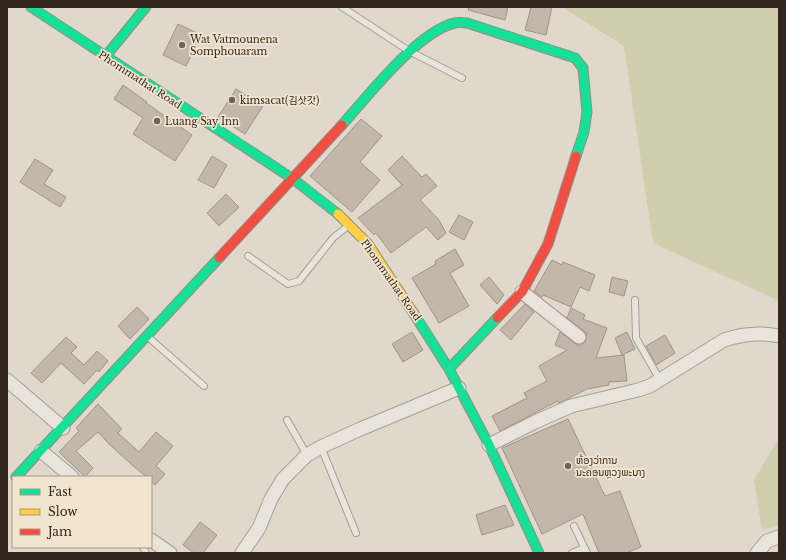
<svg xmlns="http://www.w3.org/2000/svg" width="786" height="560" viewBox="0 0 786 560" font-family="'Libre Baskerville','Noto Sans KR','Noto Sans Lao',serif">
  <rect width="100%" height="100%" fill="#e0d8ca"/>
  <path fill="#d1cead" d="M562,7H779V301L653,243L624,46Z
    M779,438V525L762,530L754,480Z"/>
  <path fill="#c3b6ab" stroke="#9f948a" d="M469,7H508L505,20L468,10Z
    M531,7H552L546,35L525,30Z
    M178,24L201,35L186,66L163,55Z
    M123,85L147,102L146,103L192,135L175,161L133,134L143,118L114,99Z
    M236,89L263,106L245,134L218,117Z
    M361,119L382,136L360,162L380,180L352,212L310,176Z
    M212,156L227,165L214,188L198,180Z
    M402,156L422,177L426,174L437,186L420,200L439,220L446,233L438,240L426,227L391,253L376,233L374,235L358,218L402,185L388,170Z
    M35,159L53,170L44,184L66,197L60,207L20,182Z
    M226,194L239,207L219,226L207,213Z
    M459,215L473,222L464,240L449,232Z
    M455,249L464,265L450,273L469,306L439,323L412,278L436,264L435,261Z
    M552,260L562,265L563,262L595,275L589,291L580,287L571,307L543,295L542,297L534,291Z
    M489,277L504,295L497,304L480,285Z
    M612,277L628,281L624,296L609,292Z
    M525,304L534,312L511,340L500,330Z
    M137,307L149,319L130,339L118,326Z
    M571,308L585,315L583,319L607,328L596,358L624,355L627,381L609,382V385L587,389L559,403L558,401L500,431L492,416L527,398L524,393L547,381L539,366L567,350L555,345L560,332L577,345H582L585,342L587,334L584,331L567,318Z
    M412,332L423,350L403,362L392,344Z
    M627,332L635,349L622,355L615,338Z
    M665,335L675,353L656,365L646,346Z
    M66,337L77,347L71,353L84,365L97,351L108,361L99,372L97,370L84,384L61,363L42,383L31,373Z
    M98,404L122,429L118,433L139,452L156,432L173,446L156,466L165,474L155,485L151,481V477H147L132,465L107,442L98,432L76,451L93,468L85,477L59,452L79,431L76,428Z
    M568,419L605,496L620,491L641,547L626,553H599L583,514L542,534L502,448Z
    M505,505L514,525L482,535L476,515Z
    M200,522L217,535L203,553H194L183,545Z"/>
  <g fill="none" stroke-linecap="round" stroke-linejoin="round">
    <g stroke="#a59d94" stroke-width="8">
      <path id="lane" d="M342,7L409,51L462,78
        M248,256L288,284L299,281L333,238L348,226
        M635,300L636,338L660,380
        M148,337L204,386
        M287,420L307,455
        M321,447L356,533
        M574,526L587,553
        M143,547L146,553
        M572,553L584,548"/>
    </g>
    <g stroke="#a59d94" stroke-width="15">
      <path id="street" d="M522,292L579,337
        M7,380L63,428
        M489,445L535,422L571,406L638,390L650,386L724,340C742,334 760,332 779,336
        M41,451L72,477
        M151,540L170,553
        M242,553L259,528L271,499L283,479L307,455L321,447L358,430L459,388
        M757,553L767,541L779,537"/>
    </g>
    <g stroke="#958d83" stroke-width="11">
      <path id="fast" d="M31,7L293,179L338,214
        M105,57L146,7
        M342,125C367,97 418,31 455,23C458,22 463,23 467,23L575,58L583,68L587,112L584,132L576,156
        M414,314L449,369L489,445L539,553
        M449,369L497,318
        M16,477L219,258"/>
    </g>
    <g stroke="#958d83" stroke-width="11">
      <path id="slow" d="M338,214L368,244L414,314"/>
    </g>
    <g stroke="#958d83" stroke-width="11">
      <path id="jam" d="M219,258L342,125
        M497,318L522,292L548,244L576,156"/>
    </g>
    <use href="#lane" stroke="#e8e4db" stroke-width="6"/>
    <use href="#street" stroke="#e8e4db" stroke-width="13"/>
    <use href="#fast" stroke="#16e098" stroke-width="9"/>
    <use href="#slow" stroke="#ffcf43" stroke-width="9"/>
    <use href="#jam" stroke="#f24e42" stroke-width="9"/>
  </g>
  <g fill="#6f645a" stroke="#f2e5cf" stroke-width="1.5">
    <circle cx="182" cy="45" r="4"/>
    <circle cx="232" cy="100" r="4"/>
    <circle cx="157" cy="121" r="4"/>
    <circle cx="568" cy="466" r="4"/>
  </g>
  <g text-anchor="middle" dominant-baseline="central" stroke-width="3.5" stroke-linejoin="round" paint-order="stroke">
    <g font-size="10" fill="#32261d" stroke="#f2e5cf" text-anchor="start">
      <text x="190" y="39">Wat Vatmounena<tspan x="190" dy="12">Somphouaram</tspan></text>
      <text x="240" y="100">kimsacat(김삿갓)</text>
      <text x="165" y="121">Luang Say Inn</text>
      <text x="576" y="460">ຫ້ອງວ່າການ<tspan x="576" dy="12">ນະຄອນຫຼວງພະບາງ</tspan></text>
    </g>
    <g font-size="10" fill="#32261d" stroke="#f2e5cf">
      <text transform="translate(140 80) rotate(33)">Phommathat Road</text>
      <text transform="translate(391 280) rotate(55)">Phommathat Road</text>
    </g>
  </g>
  <rect width="786" height="560" fill="none" stroke="#32261d" stroke-width="16"/>
  <rect x="12" y="476" width="140" height="72" fill="#f2e5cf" stroke="#a59988"/>
  <rect x="20" y="489" width="20" height="6" fill="#16e098" stroke="#a59988"/>
  <text x="48" y="496" font-size="12" fill="#32261d">Fast</text>
  <rect x="20" y="509" width="20" height="6" fill="#ffcf43" stroke="#a59988"/>
  <text x="48" y="516" font-size="12" fill="#32261d">Slow</text>
  <rect x="20" y="529" width="20" height="6" fill="#f24e42" stroke="#a59988"/>
  <text x="48" y="536" font-size="12" fill="#32261d">Jam</text>
</svg>
